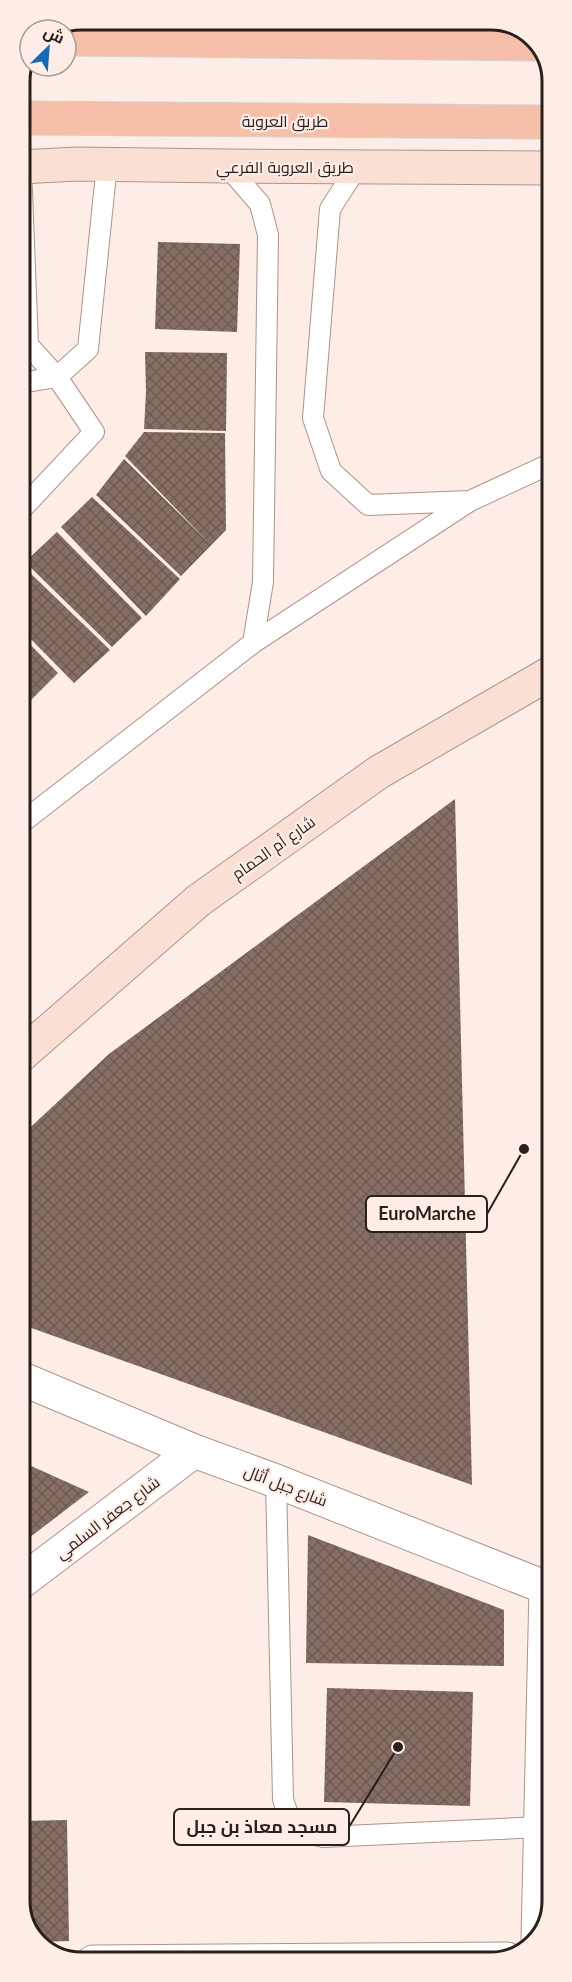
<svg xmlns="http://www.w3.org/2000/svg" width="572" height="1982" viewBox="0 0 572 1982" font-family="Lato,Cairo,sans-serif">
  <defs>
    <pattern id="building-cross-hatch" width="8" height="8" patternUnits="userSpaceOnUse" patternTransform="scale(1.5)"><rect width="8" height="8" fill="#866e65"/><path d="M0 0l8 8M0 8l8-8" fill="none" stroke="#6e5a52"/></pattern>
  </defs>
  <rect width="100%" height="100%" fill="#feede6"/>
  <path fill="url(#building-cross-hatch)" d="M158,242L240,244L237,332L155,329Z
    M145,352L227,353L226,431L144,429L146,392Z
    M144,432L225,433L226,530L181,576L96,495L124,459L207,541L125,456Z
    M92,497L180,579L146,616L61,527Z
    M57,532L142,618L112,647L25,562Z
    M23,566L110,650L74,683L20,628V568Z
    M20,634L58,673L28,703L20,695Z
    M455,799L472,1485L20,1324V1137L109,1054Z
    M20,1461L89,1492L21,1544Z
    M308,1535L504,1610V1666L306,1663Z
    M327,1688L473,1692L470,1806L324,1802Z
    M67,1820L69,1941L37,1942L21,1913V1821Z"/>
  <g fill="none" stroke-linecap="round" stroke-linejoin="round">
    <g stroke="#ad948a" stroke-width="22">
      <path id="lane" d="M227,166L260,204L268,235L263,582L253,643
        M357,167L330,209L313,418L331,471L368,505L470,501
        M20,383L57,377L88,349L107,164
        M20,511L94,432L57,377L28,345L21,167
        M20,824L253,643L470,501L552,463
        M276,1481L283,1799C289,1823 299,1832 323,1837L541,1827"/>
    </g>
    <g stroke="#ad948a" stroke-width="35">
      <path id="street" d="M20,1378L194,1451L276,1481L552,1590
        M21,1582L194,1451
        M538,1939L546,1588
        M93,1962L507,1959"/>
    </g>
    <g stroke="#ad948a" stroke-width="35">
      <path id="secondary" d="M20,167L77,164L227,166L551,168
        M20,1056L199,900L379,772L552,672"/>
    </g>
    <g stroke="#d4d2d1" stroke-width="35">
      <path id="primary" d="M66,39L537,44
        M20,118L551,122"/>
    </g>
    <use href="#lane" stroke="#fff" stroke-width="20"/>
    <use href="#street" stroke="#fff" stroke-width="33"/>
    <use href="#secondary" stroke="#fadfd5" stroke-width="33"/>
    <use href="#primary" stroke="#f5bfaa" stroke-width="33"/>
  </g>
  <g text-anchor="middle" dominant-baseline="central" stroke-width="4.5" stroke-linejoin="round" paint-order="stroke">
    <g font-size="16" fill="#291f1b" stroke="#feede6">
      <text x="285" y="120">طريق العروبة</text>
      <text x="285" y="166">طريق العروبة الفرعي</text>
      <text transform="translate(273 847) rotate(-35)">شارع أم الحمام</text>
      <text transform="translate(286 1485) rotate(21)">شارع جبل أثال</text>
      <text transform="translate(107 1517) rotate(-37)">شارع جعفر السلمي</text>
    </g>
  </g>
  <path d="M0 0H572V1982H0ZM81 30H491A51 51 0 0 1 542 81V1901A51 51 0 0 1 491 1952H81A51 51 0 0 1 30 1901V81A51 51 0 0 1 81 30Z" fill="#feede6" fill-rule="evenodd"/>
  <path fill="none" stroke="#291f1b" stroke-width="3" d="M81 30H491A51 51 0 0 1 542 81V1901A51 51 0 0 1 491 1952H81A51 51 0 0 1 30 1901V81A51 51 0 0 1 81 30Z"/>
  <path fill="none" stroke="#291f1b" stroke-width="2" d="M524 1149L487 1214M398 1747L349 1827"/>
  <g fill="#291f1b" stroke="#feede6" stroke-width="2">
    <circle cx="524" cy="1149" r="6"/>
    <circle cx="398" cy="1747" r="6"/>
  </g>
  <g fill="#feede6" stroke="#291f1b" stroke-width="2">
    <rect x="366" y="1196" width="121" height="36" rx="6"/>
    <rect x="174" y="1809" width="175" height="36" rx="6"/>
  </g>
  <g font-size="18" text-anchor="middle" font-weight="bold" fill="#291f1b">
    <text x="427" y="1220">EuroMarche</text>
    <text x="262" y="1833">مسجد معاذ بن جبل</text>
  </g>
  <g transform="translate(48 48) rotate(25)"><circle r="28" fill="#feede6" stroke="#a99b95" stroke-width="1.5"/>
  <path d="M0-4.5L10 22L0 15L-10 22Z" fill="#156ab8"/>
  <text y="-9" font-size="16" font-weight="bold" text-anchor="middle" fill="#291f1b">ش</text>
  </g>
</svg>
